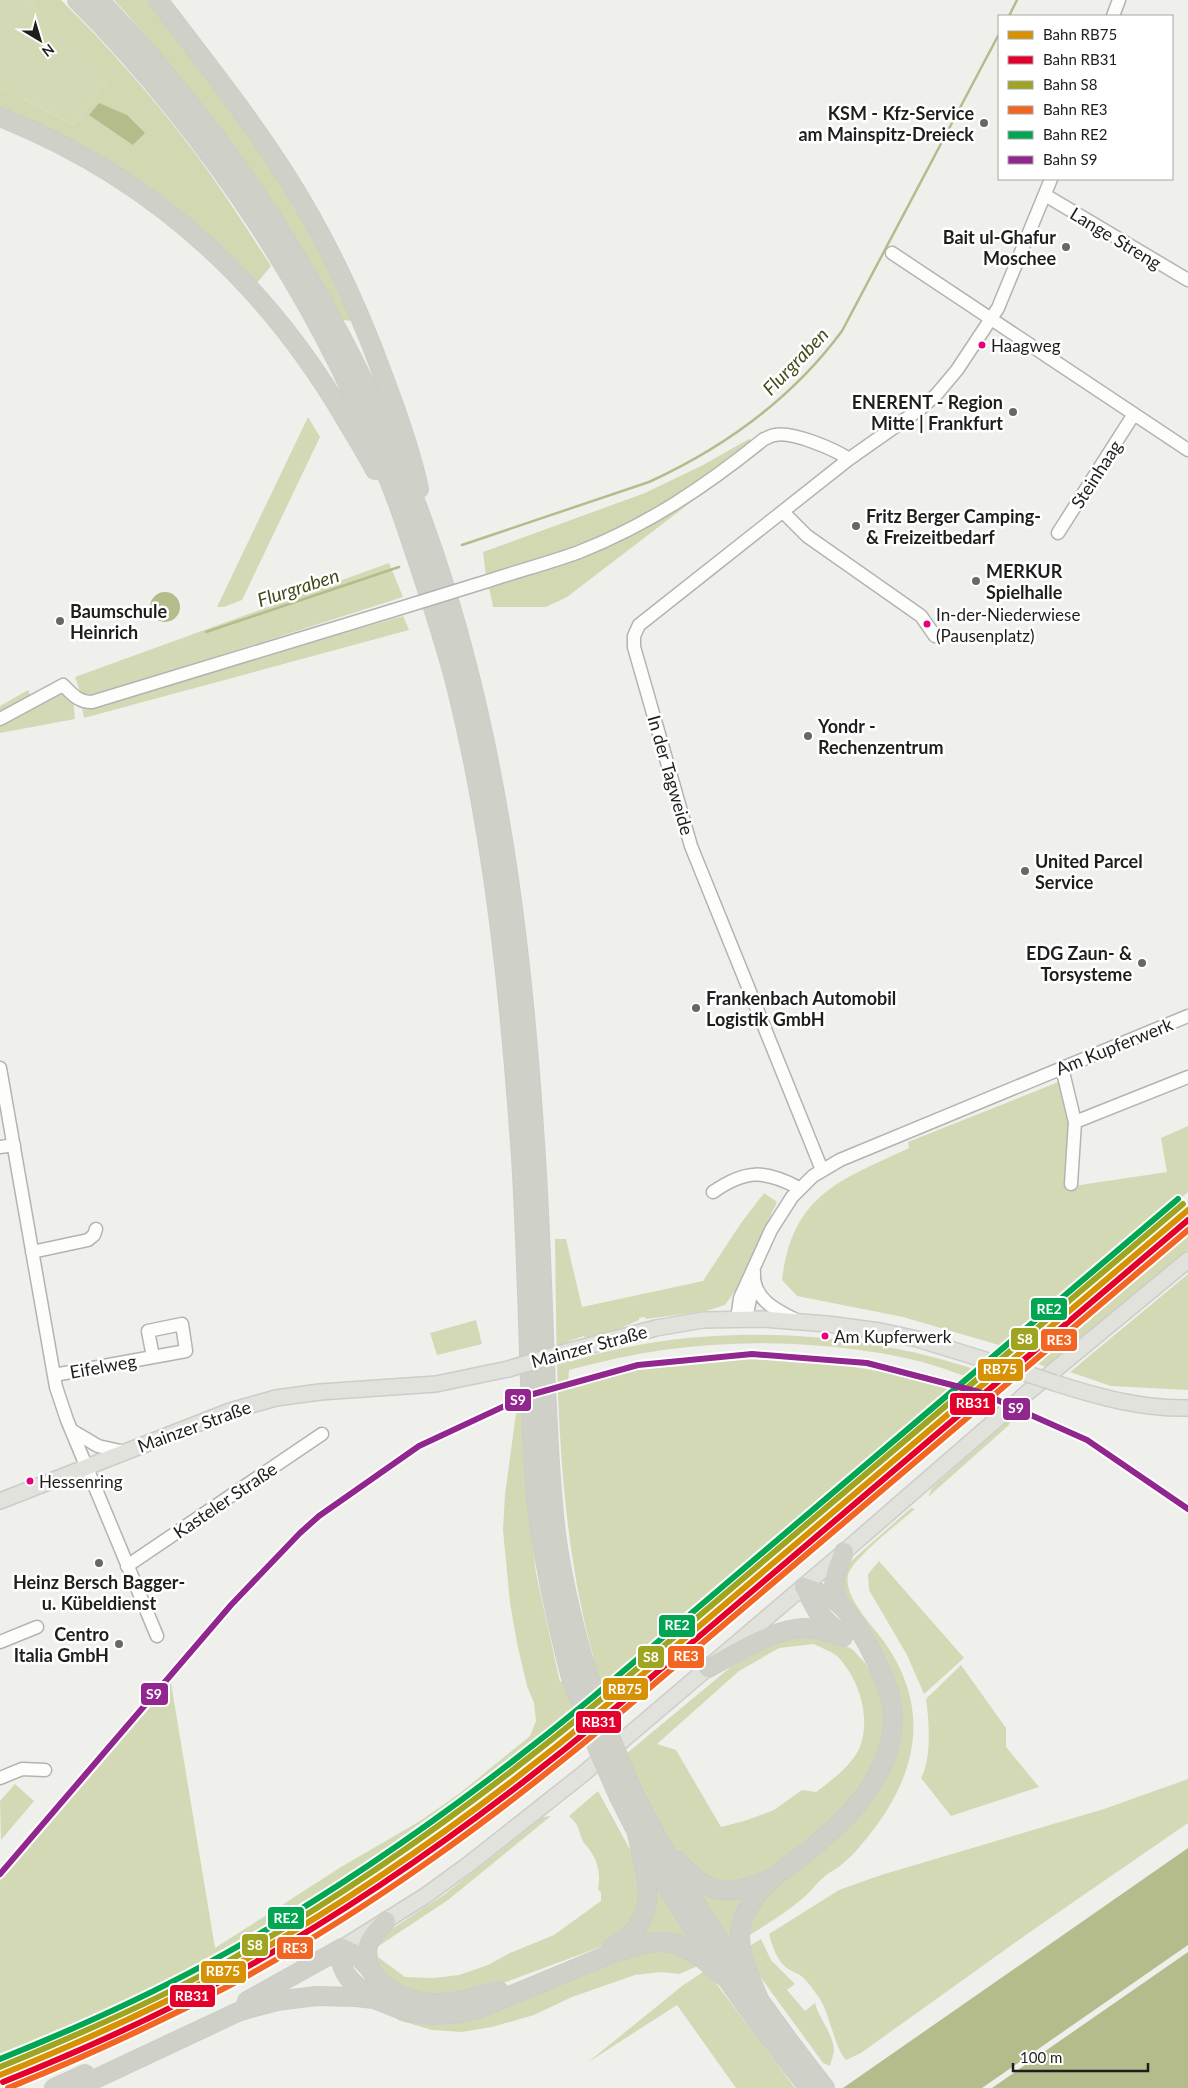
<svg xmlns="http://www.w3.org/2000/svg" width="1188" height="2088" viewBox="0 0 1188 2088" font-family="Lato,sans-serif">
  <rect width="100%" height="100%" fill="#eff0ec"/>
  <path fill="#d4d9b5" fill-rule="evenodd" d="M0,0H28L109,80L74,125L24,99L0,90Z
    M308,417L320,437L242,600L224,607H217Z
    M389,563L403,597L134,683L82,697L75,677Z
    M403,616L409,630L84,718L82,708Z
    M28,690L31,696L0,713V706Z
    M62,691L73,700L75,719L0,733V724Z
    M1061,1081L1069,1123L1067,1187L1167,1172L1161,1138L1188,1126V1192L1009,1348L903,1317L797,1296L782,1280C793,1194 839,1181 909,1148L908,1142Z
    M764,1193L777,1202L735,1291L725,1305L706,1311L646,1319L645,1317L639,1318V1320L607,1334L585,1338L584,1336L569,1341V1362C699,1321 852,1328 980,1371L971,1379C928,1360 881,1352 835,1347C741,1338 660,1345 569,1370L568,1385C596,1379 625,1369 654,1366C763,1351 854,1362 960,1389C869,1468 777,1546 686,1624C642,1661 599,1699 555,1736C391,1868 198,1990 0,2061V1881L171,1683L215,1948L341,1867L420,1821L460,1793L530,1736L536,1721L534,1703L527,1686L517,1643L510,1603L503,1530L505,1495L516,1413L522,1409L528,1506L536,1573L560,1682L593,1656C556,1520 557,1379 555,1239H566L582,1307L703,1281L741,1223Z
    M1188,1224V1250L1048,1368L1027,1359Z
    M1188,1274V1390L1111,1386L1070,1372Z
    M476,1320L482,1344L437,1355L430,1333Z
    M1015,1414L1008,1426L928,1497L932,1488Z
    M911,1508L915,1509C900,1522 853,1558 848,1575C843,1597 873,1626 885,1643C935,1714 914,1784 861,1845C855,1853 847,1860 840,1866C835,1870 829,1872 824,1877C816,1883 811,1892 803,1898C786,1913 765,1925 747,1937V1920L764,1895L846,1829L862,1812L879,1788L891,1765L899,1739L892,1677L873,1638L850,1608L841,1589L846,1568L850,1562Z
    M879,1561L964,1658L924,1694L907,1655L869,1590L868,1574Z
    M805,1635L841,1643L853,1650L865,1663L882,1690L887,1717L874,1772L833,1822L775,1869L752,1881L727,1887L689,1868L670,1845L629,1766L626,1754L738,1661L760,1646ZM814,1644C821,1648 831,1651 837,1656C859,1678 872,1719 859,1749C850,1767 832,1780 816,1792L802,1790L774,1810L744,1821L721,1827L676,1750L657,1744L739,1671L779,1648Z
    M961,1665L1006,1728V1747L1039,1787L951,1816L921,1778C932,1759 929,1719 926,1699Z
    M1188,1779V1823L1030,1932L861,2053L846,2060C835,2049 830,2015 820,1999C815,1992 807,1980 800,1975C797,1973 793,1972 790,1970C778,1964 772,1946 769,1934L839,1890L881,1875L1104,1809Z
    M15,1784L34,1801L1,1840L0,1801Z
    M598,1791L633,1855L641,1877L638,1915L620,1937L603,1946L506,1982L454,1995L416,1994L379,1976L371,1947L378,1938L445,1894L543,1817L551,1816L448,1900L377,1947L378,1957L405,1977L433,1978L459,1975L488,1965L510,1953L554,1935L601,1901V1893L598,1889C601,1875 598,1861 589,1849C587,1846 583,1843 582,1839C577,1826 580,1827 569,1816Z
    M646,1863L699,1948L642,1939L638,1930Z
    M687,1877L755,1891L737,1953Z
    M761,1939L771,1960L795,1984L787,1990L805,2011L815,2003C819,2019 833,2033 834,2050C834,2054 831,2061 830,2066L823,2063L759,1975L748,1947Z
    M676,1949L698,1966L679,1974L661,1972L635,1975L572,1997L534,2015L492,2027L462,2032L432,2030L398,2020L395,2016L420,2018L628,1951Z
    M706,1970L795,2088H736L677,2005L587,2063L682,1986Z"/>
  <path fill="#d2d9b2" d="M28,0H61C108,46 152,96 192,149C220,186 245,226 271,266L256,284C218,247 179,208 135,179C92,151 47,129 0,109V90L16,95L74,125L108,81Z
    M114,0H152L225,98L318,240L353,315L351,321L343,320C292,227 232,139 163,58C147,38 131,18 114,0Z
    M749,439L752,441V444L656,512L576,549L486,576L483,552L645,493L703,465Z
    M771,441L567,597L546,607H493L489,587L599,547Z"/>
  <path fill="#b4bc8c" d="M99,103L127,115L145,133L133,145L89,115Z
    M150 607a15 15 0 1 1 30 0a15 15 0 1 1-30 0Z
    M1188,1848V1945L982,2088H843Z
    M1188,1952V2088H992Z"/>
  <g fill="none" stroke-linecap="round" stroke-linejoin="round">
    <path stroke="#b4bc8c" stroke-width="2.5" d="M1009,16L1017,0
      M462,545L649,482C725,447 791,400 842,331L999,34
      M206,632L399,567"/>
    <g stroke="#b3b4b1" stroke-width="15">
      <path id="minor" d="M1113,16L1119,0
        M1045,195L1188,280
        M892,253L1188,450
        M783,512L807,536L921,616L935,636
        M1058,533L1134,414
        M488,581C518,571 549,563 579,552C648,525 706,486 764,439C768,438 771,435 775,435C792,431 834,449 849,459L920,409L936,395L957,370L998,308L1051,179
        M0,719L63,685C72,694 78,702 92,702L391,611
        M0,1068L56,1387L67,1420L157,1636
        M1062,1068L1075,1122L1188,1077
        M0,1147L14,1145
        M822,1170L691,846L634,647V636L639,625L849,459
        M1071,1184L1075,1122
        M713,1192C746,1169 765,1170 799,1188
        M32,1252L88,1240L94,1235L96,1229
        M754,1272C752,1298 775,1310 796,1320
        M737,1319L740,1298L771,1230L792,1197L813,1176L840,1160L1188,1016
        M737,1319L748,1309L753,1283
        M54,1375L186,1351L182,1324L148,1331L153,1357
        M71,1430L98,1446L125,1452
        M127,1566L322,1434
        M0,1642L37,1627
        M0,1778L22,1769L45,1770"/>
    </g>
    <g stroke="#cccdca" stroke-width="18">
      <path id="major" d="M569,1351L656,1328L703,1320L762,1319L827,1324L880,1331L917,1339L992,1362
        M1055,1383C1099,1397 1142,1409 1188,1408
        M0,1501L230,1411L276,1398L320,1392L436,1384L508,1369
        M342,1948L425,1896L469,1864L583,1774L844,1552L1027,1393L1188,1260"/>
    </g>
    <g stroke="#cccdca" stroke-width="20">
      <path id="highway" d="M77,0C212,136 326,309 392,488C401,510 408,533 416,556C431,601 447,647 458,694C495,845 510,1001 521,1157C525,1222 527,1288 529,1354C531,1405 532,1456 537,1507C544,1564 556,1619 570,1674
        M99,0C278,186 407,422 469,673C509,832 526,995 536,1158C541,1235 543,1313 546,1390C549,1441 550,1491 557,1541C563,1583 573,1623 584,1663
        M158,0C203,59 250,118 289,180C328,242 359,309 384,378C398,415 411,451 419,489
        M0,117C150,177 265,281 346,420C356,437 366,453 375,470
        M804,1587L819,1614L840,1634
        M839,1604C830,1582 835,1574 844,1552
        M708,1668C735,1654 774,1628 805,1628C819,1628 831,1633 843,1637
        M631,1788C685,1895 751,1994 825,2088
        M619,1797C670,1902 736,1998 809,2088
        M678,1861C704,1894 730,1898 767,1880
        M386,1921C379,1929 369,1937 367,1949C362,1980 402,2000 427,2003C451,2005 476,1997 499,1991
        M612,1947C663,1921 647,1878 637,1834
        M342,1948C336,1972 355,1986 373,1999
        M247,2001L342,1948L357,1955L371,1970
        M760,2002C750,1976 732,1944 744,1916C756,1887 783,1870 807,1852C850,1817 895,1772 893,1713C892,1695 884,1678 877,1663C869,1646 852,1614 838,1603C827,1595 816,1591 804,1587
        M54,2088L85,2074
        M76,2088L240,2011L277,2001L316,1996L356,1997L374,1999L407,2012L431,2015L454,2014L478,2009L608,1955L645,1943L660,1942L677,1944L698,1955L727,1979"/>
    </g>
    <use href="#minor" stroke="#fdfdfc" stroke-width="12"/>
    <use href="#major" stroke="#e1e2dc" stroke-width="15"/>
    <use href="#highway" stroke="#cfd0c7" stroke-width="18"/>
    <path stroke="#cdcdcd" stroke-width="2.5" d="M0,2068C160,2008 310,1924 448,1822C548,1749 641,1667 736,1587C887,1459 1037,1330 1188,1202"/>
    <g stroke="#b3b4b1" stroke-width="15" stroke-linecap="butt">
      <path id="minor-bridge" d="M391,611L488,581"/>
    </g>
    <g stroke="#cccdca" stroke-width="18" stroke-linecap="butt">
      <path id="major-bridge" d="M992,1362L1055,1383
        M508,1369L569,1351"/>
    </g>
    <g stroke="#cccdca" stroke-width="20" stroke-linecap="butt">
      <path id="highway-bridge" d="M584,1663L601,1714L631,1788
        M570,1674L598,1749L619,1797"/>
    </g>
    <use href="#minor-bridge" stroke="#fdfdfc" stroke-width="12"/>
    <use href="#major-bridge" stroke="#e1e2dc" stroke-width="15"/>
    <use href="#highway-bridge" stroke="#cfd0c7" stroke-width="18"/>
    <g stroke="#fff" stroke-width="10">
      <path id="rail-1" d="M0,2075C79,2043 157,2008 232,1967C365,1893 487,1805 603,1708L1188,1210"/>
    </g>
    <g stroke="#fff" stroke-width="10">
      <path id="rail-2" d="M3,2082C83,2050 161,2015 236,1973C369,1900 491,1811 608,1714L1188,1220"/>
    </g>
    <g stroke="#fff" stroke-width="10">
      <path id="rail-3" d="M0,2067C78,2035 156,2001 230,1960C361,1886 482,1798 598,1702L1183,1204"/>
    </g>
    <g stroke="#fff" stroke-width="10">
      <path id="rail-4" d="M8,2088C87,2056 163,2021 238,1981C372,1908 495,1817 613,1719L1188,1230"/>
    </g>
    <g stroke="#fff" stroke-width="10">
      <path id="rail-5" d="M0,2059C77,2028 153,1994 226,1953C357,1880 478,1792 593,1697L1178,1199"/>
    </g>
    <g stroke="#fff" stroke-width="10">
      <path id="rail-6" d="M0,1874L231,1605L300,1533L319,1516L419,1446L526,1396L638,1365L752,1354L867,1363L979,1392L1087,1440L1188,1509"/>
    </g>
    <use href="#rail-1" stroke="#d69204" stroke-width="6"/>
    <use href="#rail-2" stroke="#e4002b" stroke-width="6"/>
    <use href="#rail-3" stroke="#a0a521" stroke-width="6"/>
    <use href="#rail-4" stroke="#f26522" stroke-width="6"/>
    <use href="#rail-5" stroke="#00a651" stroke-width="6"/>
    <use href="#rail-6" stroke="#91268f" stroke-width="6"/>
  </g>
  <g fill="#676865" stroke="#fff" stroke-width="2">
    <circle cx="984" cy="123" r="5"/>
    <circle cx="1066" cy="247" r="5"/>
    <circle cx="1013" cy="412" r="5"/>
    <circle cx="856" cy="526" r="5"/>
    <circle cx="976" cy="581" r="5"/>
    <circle cx="60" cy="621" r="5"/>
    <circle cx="808" cy="736" r="5"/>
    <circle cx="1025" cy="871" r="5"/>
    <circle cx="1142" cy="963" r="5"/>
    <circle cx="696" cy="1008" r="5"/>
    <circle cx="99" cy="1563" r="5"/>
    <circle cx="119" cy="1644" r="5"/>
  </g>
  <g fill="#e5007d" stroke="#fff" stroke-width="2">
    <circle cx="982" cy="345" r="4.5"/>
    <circle cx="927" cy="624" r="4.5"/>
    <circle cx="825" cy="1336" r="4.5"/>
    <circle cx="30" cy="1481" r="4.5"/>
  </g>
  <g text-anchor="middle" dominant-baseline="central" stroke-width="5" stroke-linejoin="round" paint-order="stroke">
    <g font-size="17" fill="#1e1f1c" stroke="#fff" text-anchor="start">
      <text x="991" y="345">Haagweg</text>
      <text x="936" y="614">In-der-Niederwiese<tspan x="936" dy="21">(Pausenplatz)</tspan></text>
      <text x="834" y="1336">Am Kupferwerk</text>
      <text x="39" y="1481">Hessenring</text>
    </g>
    <g font-size="18" font-weight="bold" fill="#1e1f1c" stroke="#fff" text-anchor="start">
      <text x="974" y="113" text-anchor="end">KSM - Kfz-Service<tspan x="974" dy="21">am Mainspitz-Dreieck</tspan></text>
      <text x="1056" y="237" text-anchor="end">Bait ul-Ghafur<tspan x="1056" dy="21">Moschee</tspan></text>
      <text x="1003" y="402" text-anchor="end">ENERENT - Region<tspan x="1003" dy="21">Mitte | Frankfurt</tspan></text>
      <text x="866" y="516">Fritz Berger Camping-<tspan x="866" dy="21">&amp; Freizeitbedarf</tspan></text>
      <text x="986" y="571">MERKUR<tspan x="986" dy="21">Spielhalle</tspan></text>
      <text x="70" y="611">Baumschule<tspan x="70" dy="21">Heinrich</tspan></text>
      <text x="818" y="726">Yondr -<tspan x="818" dy="21">Rechenzentrum</tspan></text>
      <text x="1035" y="861">United Parcel<tspan x="1035" dy="21">Service</tspan></text>
      <text x="1132" y="953" text-anchor="end">EDG Zaun- &amp;<tspan x="1132" dy="21">Torsysteme</tspan></text>
      <text x="706" y="998">Frankenbach Automobil<tspan x="706" dy="21">Logistik GmbH</tspan></text>
      <text x="99" y="1582" text-anchor="middle">Heinz Bersch Bagger-<tspan x="99" dy="21">u. Kübeldienst</tspan></text>
      <text x="109" y="1634" text-anchor="end">Centro<tspan x="109" dy="21">Italia GmbH</tspan></text>
    </g>
    <g font-size="18" fill="#1e1f1c" stroke="#fff">
      <text transform="translate(1116 238) rotate(31)">Lange Streng</text>
      <text transform="translate(1096 474) rotate(-57)">Steinhaag</text>
      <text transform="translate(671 775) rotate(74)">In der Tagweide</text>
      <text transform="translate(1114 1046) rotate(-22)">Am Kupferwerk</text>
      <text transform="translate(589 1346) rotate(-15)">Mainzer Straße</text>
      <text transform="translate(103 1366) rotate(-10)">Eifelweg</text>
      <text transform="translate(194 1426) rotate(-20)">Mainzer Straße</text>
      <text transform="translate(225 1500) rotate(-34)">Kasteler Straße</text>
    </g>
    <g font-size="19" font-style="italic" fill="#444a19" stroke="#fff">
      <text transform="translate(795 361) rotate(-46)">Flurgraben</text>
      <text transform="translate(298 587) rotate(-18)">Flurgraben</text>
    </g>
  </g>
  <g stroke="#fff" stroke-width="2">
    <rect x="1030" y="1297" width="38" height="24" rx="5" fill="#00a651"/>
    <rect x="1010" y="1327" width="29" height="24" rx="5" fill="#a0a521"/>
    <rect x="1040" y="1328" width="38" height="24" rx="5" fill="#f26522"/>
    <rect x="977" y="1358" width="47" height="24" rx="5" fill="#d69204"/>
    <rect x="504" y="1388" width="28" height="24" rx="5" fill="#91268f"/>
    <rect x="949" y="1392" width="47" height="24" rx="5" fill="#e4002b"/>
    <rect x="1002" y="1397" width="29" height="24" rx="5" fill="#91268f"/>
    <rect x="658" y="1614" width="38" height="24" rx="5" fill="#00a651"/>
    <rect x="667" y="1645" width="38" height="24" rx="5" fill="#f26522"/>
    <rect x="637" y="1645" width="28" height="24" rx="5" fill="#a0a521"/>
    <rect x="602" y="1677" width="47" height="24" rx="5" fill="#d69204"/>
    <rect x="140" y="1682" width="29" height="24" rx="5" fill="#91268f"/>
    <rect x="575" y="1710" width="47" height="24" rx="5" fill="#e4002b"/>
    <rect x="267" y="1906" width="38" height="24" rx="5" fill="#00a651"/>
    <rect x="241" y="1933" width="28" height="24" rx="5" fill="#a0a521"/>
    <rect x="276" y="1936" width="38" height="24" rx="5" fill="#f26522"/>
    <rect x="200" y="1960" width="47" height="24" rx="5" fill="#d69204"/>
    <rect x="169" y="1984" width="47" height="24" rx="5" fill="#e4002b"/>
  </g>
  <g font-size="14" text-anchor="middle" font-weight="bold" fill="#fff">
    <text x="1049" y="1314">RE2</text>
    <text x="1025" y="1344">S8</text>
    <text x="1059" y="1345">RE3</text>
    <text x="1000" y="1374">RB75</text>
    <text x="518" y="1405">S9</text>
    <text x="973" y="1408">RB31</text>
    <text x="1016" y="1413">S9</text>
    <text x="677" y="1630">RE2</text>
    <text x="686" y="1661">RE3</text>
    <text x="651" y="1662">S8</text>
    <text x="625" y="1694">RB75</text>
    <text x="154" y="1699">S9</text>
    <text x="599" y="1727">RB31</text>
    <text x="286" y="1923">RE2</text>
    <text x="255" y="1950">S8</text>
    <text x="295" y="1953">RE3</text>
    <text x="223" y="1976">RB75</text>
    <text x="192" y="2001">RB31</text>
  </g>
  <rect x="998" y="15" width="175" height="165" fill="#ffffff" stroke="#a5a5a4"/>
  <rect x="1008" y="31" width="25" height="8" fill="#d69204" stroke="#a5a5a4"/>
  <text x="1043" y="40" font-size="15" fill="#1e1f1c">Bahn RB75</text>
  <rect x="1008" y="56" width="25" height="8" fill="#e4002b" stroke="#a5a5a4"/>
  <text x="1043" y="65" font-size="15" fill="#1e1f1c">Bahn RB31</text>
  <rect x="1008" y="81" width="25" height="8" fill="#a0a521" stroke="#a5a5a4"/>
  <text x="1043" y="90" font-size="15" fill="#1e1f1c">Bahn S8</text>
  <rect x="1008" y="106" width="25" height="8" fill="#f26522" stroke="#a5a5a4"/>
  <text x="1043" y="115" font-size="15" fill="#1e1f1c">Bahn RE3</text>
  <rect x="1008" y="131" width="25" height="8" fill="#00a651" stroke="#a5a5a4"/>
  <text x="1043" y="140" font-size="15" fill="#1e1f1c">Bahn RE2</text>
  <rect x="1008" y="156" width="25" height="8" fill="#91268f" stroke="#a5a5a4"/>
  <text x="1043" y="165" font-size="15" fill="#1e1f1c">Bahn S9</text>
  <g transform="translate(40 40) rotate(142)" stroke="#ffffff" stroke-width="4" paint-order="stroke">
  <path d="M0-4L9 19L0 12L-9 19Z" fill="#1e1f1c"/>
  <text y="-8" font-size="14" font-weight="bold" text-anchor="middle" fill="#1e1f1c">N</text>
  </g>
  <path d="M1013 2063v8h135v-8" fill="none" stroke="#1e1f1c" stroke-width="2.5"/>
  <text x="1020" y="2063" font-size="15" fill="#1e1f1c" stroke="#ffffff" stroke-width="4" paint-order="stroke">100 m</text>
</svg>
